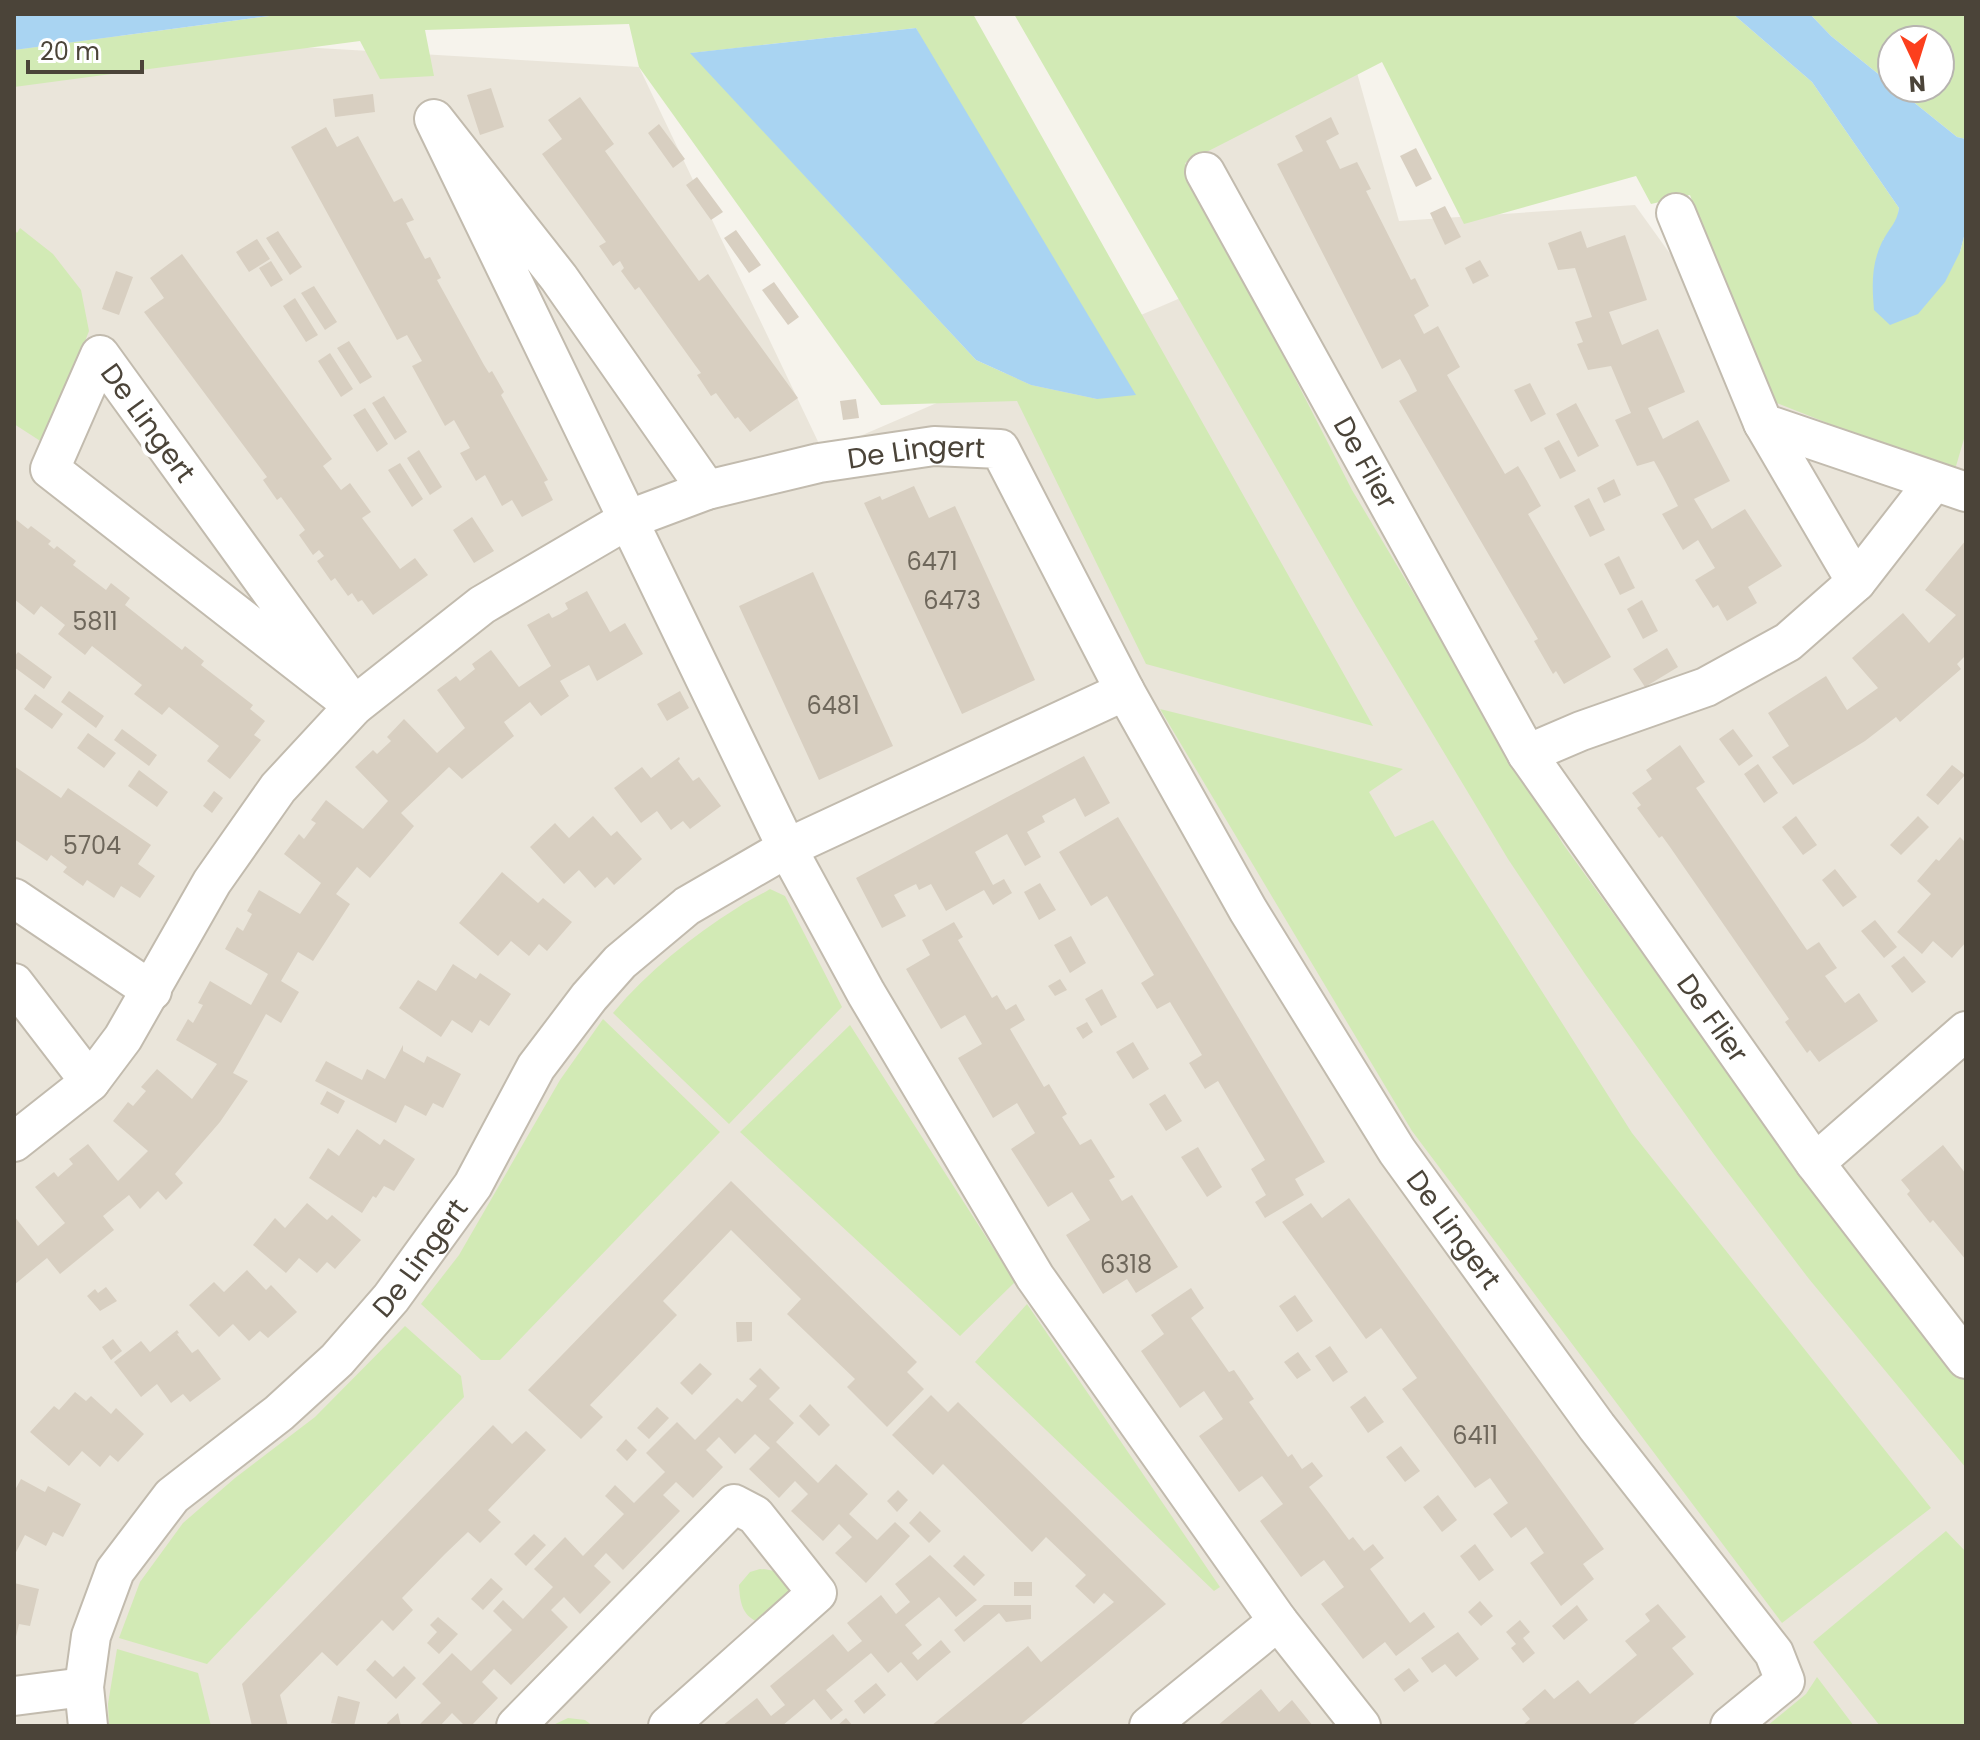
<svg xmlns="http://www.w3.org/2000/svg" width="1980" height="1740" viewBox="0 0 1980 1740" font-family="Poppins,sans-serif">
  <rect width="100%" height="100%" fill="#f6f3ec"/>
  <path fill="#eae5da" d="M14,30L639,67L823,452L1199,290L1131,157L1346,34L1399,221L1635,205L1722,326L1966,372V1726H14Z"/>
  <path fill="#d2eab5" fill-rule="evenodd" d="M285,14H973L1373,726L1146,664L1017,401L881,405L639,67L629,24L425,30L434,76L380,79L360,41L14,87V50ZM916,28L1097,399L1031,385L976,360L691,53Z
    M1014,14H1733L1812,82L1899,208L1897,223L1883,240L1960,252L1966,229V432L1954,473L1774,402L1720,277L1690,195L1651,204L1636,176L1464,224L1382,62L1185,163L1352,490L1563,844L1784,1150L1881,1277L1966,1379V1468L1809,1279L1713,1153L1585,974L1508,859L1357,608Z
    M1810,14H1966V139L1957,137L1896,88H1940V40H1892V85L1831,36Z
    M20,228L53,254L81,290L89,331L45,444L14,424V229L17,233Z
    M1160,709L1403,769L1369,792L1395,837L1433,820L1632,1133L1931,1508L1782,1623L1412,1131Z
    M770,889L785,896L842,1007L729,1124L613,1013C648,971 691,937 737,908C747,901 759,896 770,889Z
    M603,1019L720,1132L500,1360H481L421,1304L459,1255L560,1080Z
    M850,1025L1015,1282L960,1336L740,1132Z
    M1027,1304L1220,1587L1214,1591L975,1362Z
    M405,1326L461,1376L464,1397L207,1664L119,1638L140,1582L183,1523L235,1478L315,1417Z
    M1946,1531L1966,1552V1726H1880L1813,1642Z
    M760,1569C779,1570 784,1575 793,1591L761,1623C742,1617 740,1603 739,1585L750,1572Z
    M117,1649L198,1673L211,1726H109L108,1704Z
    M1817,1677L1854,1726H1767L1806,1694Z
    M568,1718L585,1720L593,1726H551Z"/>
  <path fill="#a9d4f2" d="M14,14H284L14,50Z
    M1733,14H1810L1831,36L1892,85V88H1896L1957,137L1966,139V229L1960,252L1945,282L1918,314L1890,325L1874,310C1872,286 1871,265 1882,242C1889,228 1897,223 1899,208L1812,82Z
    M916,28L1136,395L1097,399L1031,385L976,360L690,53Z"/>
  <path fill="#d8cfc1" d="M491,88L504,127L480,135L467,95Z
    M373,94L375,112L335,117L333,99Z
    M580,97L614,144L605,151L662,230L699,281L708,274L798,398L750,432L738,417L735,419L716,393L711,396L697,375L701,373L695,365L639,287L635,290L621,271L624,268L620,261L613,266L599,246L606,242L542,154L562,139L548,120Z
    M1331,117L1339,134L1326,141L1340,169L1357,162L1371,189L1366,191L1411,280L1415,278L1429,306L1414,315L1424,334L1438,326L1460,367L1447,375L1505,474L1518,466L1527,481L1541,506L1528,514L1611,657L1564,684L1556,671L1553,674L1534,641L1538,639L1399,401L1417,391L1409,375L1400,359L1382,369L1277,164L1303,151L1295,136Z
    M659,124L685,159L673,168L648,133Z
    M326,127L337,147L358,136L394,202L402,198L414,220L406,223L425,259L430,257L441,278L437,280L484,365L489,373L492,371L504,392L501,395L548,480L544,482L553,500L522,517L512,500L502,506L485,475L476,481L460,453L470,448L454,420L445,426L412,366L422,361L407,335L397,340L291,147Z
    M1416,148L1432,179L1416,187L1400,156Z
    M697,177L723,212L711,220L686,185Z
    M1445,206L1461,237L1445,245L1430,213Z
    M736,230L761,265L749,273L724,238Z
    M278,231L302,267L290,275L266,238Z
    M1581,231L1587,248L1625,235L1647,300L1609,312L1622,345L1658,329L1685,392L1648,408L1663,439L1698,420L1730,481L1694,499L1712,529L1745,509L1782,566L1748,587L1757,603L1727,621L1718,605L1713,608L1695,580L1715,568L1698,540L1683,550L1662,514L1678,506L1663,477L1654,461L1637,466L1615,420L1631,413L1611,366L1588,370L1577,344L1583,342L1575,322L1592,317L1575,268L1558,270L1548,243Z
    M257,239L270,259L249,272L236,252Z
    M182,254L332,459L323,466L341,490L350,483L371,512L362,518L400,569L415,558L428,575L373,615L362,600L358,602L352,593L348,596L335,578L331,581L317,561L324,556L319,550L313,555L299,535L305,530L281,497L277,500L263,480L267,477L144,312L164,298L150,278Z
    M1480,260L1489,276L1473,284L1465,268Z
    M271,261L283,280L271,287L259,268Z
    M116,271L133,277L119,315L102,309Z
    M774,282L799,317L788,325L762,290Z
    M314,286L337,322L325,330L301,293Z
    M295,298L318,335L306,342L283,306Z
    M349,341L372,377L360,384L337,348Z
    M330,353L353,389L341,397L318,361Z
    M1530,383L1546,414L1531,422L1514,390Z
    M384,396L407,432L395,440L372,403Z
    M856,399L859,418L843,420L840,401Z
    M1576,403L1599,446L1578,457L1556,414Z
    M365,408L388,444L377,452L353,415Z
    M1559,440L1576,471L1560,479L1544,448Z
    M419,450L442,487L430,495L407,458Z
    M400,463L423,499L412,507L388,470Z
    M1614,479L1621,495L1604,503L1597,488Z
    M914,486L929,518L955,506L1035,680L962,714L864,503L880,496L882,500Z
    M1589,498L1605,530L1590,537L1574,506Z
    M472,517L494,551L474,563L453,530Z
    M14,518L28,529L31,526L51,541L48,544L54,549L57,546L76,561L73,565L106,590L111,583L130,598L125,605L182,650L185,646L204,661L201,665L253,705L250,709L265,721L254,735L261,740L230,779L207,761L219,746L169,707L162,715L134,694L142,685L92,646L85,655L58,634L65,625L41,606L34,615L14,599Z
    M1966,540V655L1957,664L1961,669L1900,722L1896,717L1865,741L1793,785L1772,757L1789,746L1768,713L1826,676L1847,710L1878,688L1852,658L1903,613L1929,643L1956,615L1925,590Z
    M1619,556L1635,588L1620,595L1604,564Z
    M813,572L893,746L819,780L739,606Z
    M587,591L610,632L625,623L643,654L597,681L589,665L560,681L569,696L541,716L530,702L504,722L514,736L462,779L449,767L401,813L414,826L370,878L357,867L336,894L350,904L313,961L298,952L281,981L299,992L281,1023L266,1014L233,1073L248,1081L220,1122L175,1174L183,1183L166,1200L158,1191L140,1209L129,1195L103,1216L114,1230L60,1274L47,1258L14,1285V1216L38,1246L65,1223L35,1187L54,1172L58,1177L66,1170L73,1164L69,1159L88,1144L118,1181L148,1151L113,1121L128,1102L133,1106L146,1091L141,1087L157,1069L192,1099L217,1064L176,1040L188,1019L193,1023L203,1005L198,1003L210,981L251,1005L268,974L225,949L237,927L243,931L252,914L247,911L259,890L300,914L321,883L284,854L299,834L304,839L316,823L311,820L326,800L363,829L388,801L355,767L373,750L377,754L391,741L387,737L404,719L437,753L465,728L437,690L456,676L460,681L475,669L472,664L491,650L519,687L551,666L527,625L549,613L552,618L560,614L568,609L565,603Z
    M1642,600L1658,631L1643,639L1627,609Z
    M1667,648L1678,667L1645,687L1633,669Z
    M18,652L52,677L44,689L14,667V657Z
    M69,691L104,716L96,728L61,702Z
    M680,691L689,708L667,721L657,704Z
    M35,694L63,714L52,729L24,709Z
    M122,729L157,755L149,766L114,740Z
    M1733,729L1753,756L1739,766L1719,739Z
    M88,733L116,753L104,768L77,748Z
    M1680,745L1705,782L1696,788L1807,950L1819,942L1837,968L1825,976L1845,1003L1859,993L1878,1021L1819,1062L1810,1050L1807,1053L1785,1022L1789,1019L1670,847L1662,836L1659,838L1637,808L1641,805L1632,793L1652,779L1646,770Z
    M1084,756L1110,803L1085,817L1075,798L1042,816L1045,822L1027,832L1041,857L1025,866L1007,834L975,852L993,885L1004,879L1012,893L993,905L984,890L946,911L931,884L919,890L916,884L894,895L906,916L882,928L856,878Z
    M679,757L680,759L678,761L693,781L699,777L721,806L690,829L683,821L671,830L657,811L641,823L614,788L642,767L651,778Z
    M1758,764L1778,793L1764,803L1744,774Z
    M1952,765L1965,775L1938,805L1926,795Z
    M14,766L61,798L68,788L151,845L138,864L155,876L140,898L121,886L114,898L87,880L83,886L63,872L67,867L51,855L47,861L14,839Z
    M139,770L168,792L157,807L128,786Z
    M214,791L223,798L212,813L203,806Z
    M593,816L611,836L617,831L642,859L614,885L607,877L595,888L579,870L564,884L530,847L555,823L569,838Z
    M1796,816L1817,845L1803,855L1782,827Z
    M1918,816L1929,827L1901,855L1890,845Z
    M1118,817L1325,1162L1295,1179L1304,1195L1265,1218L1255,1202L1266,1195L1251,1169L1265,1160L1218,1081L1205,1089L1189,1063L1202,1055L1170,1002L1157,1009L1141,983L1154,975L1107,896L1091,906L1059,852Z
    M1960,837L1966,843V942L1952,958L1933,941L1922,954L1897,932L1931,894L1917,881L1936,859L1939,861Z
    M1835,869L1857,897L1843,907L1822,880Z
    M502,872L538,903L543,898L572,922L547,951L539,944L529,956L511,941L498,956L459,923Z
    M1040,883L1056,910L1039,920L1024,892Z
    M1875,920L1897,947L1884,958L1861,931Z
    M954,922L963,937L958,940L992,998L997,995L1006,1010L1016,1004L1025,1020L1010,1029L1044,1087L1049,1084L1067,1114L1062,1117L1080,1145L1091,1139L1115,1177L1109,1180L1122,1201L1132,1195L1178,1267L1136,1293L1127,1279L1103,1294L1066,1235L1090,1220L1072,1192L1048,1207L1011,1149L1035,1133L1017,1103L993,1118L958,1058L982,1044L965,1015L941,1029L906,969L930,955L922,940Z
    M1071,936L1086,963L1070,973L1054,945Z
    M1904,956L1926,982L1912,993L1891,966Z
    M453,964L476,979L480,973L511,994L489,1026L480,1020L472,1033L452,1020L441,1037L399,1008L418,980L436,991Z
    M1060,979L1067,990L1055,996L1048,986Z
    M1102,989L1117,1017L1101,1026L1085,999Z
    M1087,1022L1093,1032L1083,1039L1076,1028Z
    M1133,1042L1149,1069L1133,1079L1116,1052Z
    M403,1045V1051L424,1063L427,1056L461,1074L443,1108L433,1103L426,1116L405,1105L396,1123L315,1081L326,1061L362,1080L367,1069L385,1079Z
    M327,1091L345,1101L338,1114L320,1104Z
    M1165,1094L1182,1121L1166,1131L1149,1104Z
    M357,1129L380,1145L384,1139L415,1159L394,1191L384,1186L376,1198L373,1196L362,1213L309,1178L328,1148L339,1156Z
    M1943,1145L1966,1174V1260L1933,1220L1930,1223L1907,1194L1910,1191L1901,1180Z
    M1198,1147L1222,1187L1207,1197L1181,1157Z
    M731,1181L917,1362L907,1372L924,1389L887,1427L847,1387L855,1379L787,1314L801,1299L731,1230L663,1301L677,1315L590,1405L603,1417L581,1439L528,1390Z
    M1349,1198L1604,1549L1583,1564L1594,1579L1561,1606L1530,1563L1544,1553L1526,1527L1511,1538L1493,1514L1508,1503L1490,1478L1475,1488L1402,1389L1417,1378L1381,1328L1366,1339L1282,1222L1311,1203L1322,1218Z
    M307,1203L327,1220L332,1215L361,1240L335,1269L327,1262L317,1273L299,1258L286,1273L253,1245L275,1218L285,1228Z
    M247,1270L266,1290L271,1285L297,1312L268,1338L260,1331L249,1341L233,1324L219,1337L189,1305L214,1282L224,1292Z
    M106,1287L117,1301L100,1311L87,1296L95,1289L98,1293Z
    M1191,1288L1204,1308L1191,1318L1229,1372L1234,1370L1254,1399L1249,1402L1288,1457L1292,1454L1302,1469L1312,1462L1323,1476L1309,1487L1329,1513L1349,1540L1353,1537L1364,1551L1373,1544L1384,1558L1370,1569L1410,1623L1424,1612L1435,1627L1396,1656L1385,1642L1363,1659L1321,1604L1344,1587L1324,1560L1301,1577L1260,1521L1283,1504L1262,1476L1239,1492L1199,1436L1223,1419L1204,1391L1180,1408L1141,1351L1164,1334L1151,1315Z
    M1295,1295L1313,1321L1297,1332L1279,1306Z
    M736,1322H752V1341L737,1342Z
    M177,1330L179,1333L177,1334L192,1353L198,1349L221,1379L190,1402L183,1394L171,1403L157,1384L141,1397L114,1362L141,1341L150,1352Z
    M113,1339L122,1351L111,1360L102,1347Z
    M1330,1346L1348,1372L1333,1382L1315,1356Z
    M1298,1352L1311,1370L1297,1379L1284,1362Z
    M700,1363L712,1374L692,1395L680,1383Z
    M760,1368L780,1388L769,1399L794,1423L776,1442L818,1483L836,1464L868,1494L849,1514L877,1540L895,1522L910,1536L866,1583L835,1553L852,1537L839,1524L823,1541L791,1511L808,1494L795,1481L779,1498L749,1469L770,1448L755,1434L735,1454L719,1437L706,1450L723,1467L693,1498L676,1482L663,1495L680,1511L623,1570L606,1553L594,1566L611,1582L580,1614L564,1597L551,1610L568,1627L511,1685L494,1669L482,1682L498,1698L471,1726H465L452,1713L440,1726H418L441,1703L422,1684L452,1653L471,1671L512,1630L493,1611L503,1600L523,1619L553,1587L534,1569L565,1537L583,1556L624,1514L605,1496L615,1485L634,1503L665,1472L646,1453L677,1422L695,1440L737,1398L742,1402L757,1386L749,1379Z
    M75,1392L86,1401L91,1396L111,1414L116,1408L144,1434L118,1462L110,1455L100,1467L82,1451L69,1466L30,1432L54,1406L59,1410Z
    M931,1395L948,1412L958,1402L1166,1604L1019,1726H931L1028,1646L1041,1662L1114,1602L1104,1593L1094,1604L1075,1586L1086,1575L1046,1537L1032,1552L943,1464L933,1475L892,1435Z
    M1365,1396L1384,1422L1368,1433L1350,1407Z
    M810,1404L830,1425L819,1436L799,1416Z
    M657,1407L669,1418L649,1439L637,1428Z
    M493,1425L512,1444L526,1431L546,1450L488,1510L501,1522L480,1543L468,1532L445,1554L402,1598L413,1610L393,1631L382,1620L337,1666L322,1652L280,1695L288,1726H252L242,1684Z
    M626,1439L637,1450L627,1461L616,1450Z
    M1401,1446L1420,1471L1405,1482L1386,1457Z
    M21,1479L45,1492L48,1486L81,1504L63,1537L53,1532L46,1546L25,1535L14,1556V1492Z
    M898,1490L908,1500L897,1512L887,1501Z
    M1438,1495L1457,1520L1442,1532L1423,1507Z
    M920,1511L941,1531L929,1543L909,1523Z
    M534,1534L546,1545L526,1566L514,1554Z
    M1475,1544L1494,1570L1479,1581L1460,1556Z
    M930,1555L977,1600L956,1617L939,1597L905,1625L922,1645L912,1653L918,1660L941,1640L951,1652L927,1672L917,1681L901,1662L888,1673L871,1653L826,1690L843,1710L831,1720L814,1699L782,1726H722L757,1698L771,1716L785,1705L770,1686L833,1634L848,1652L862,1641L847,1623L881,1595L896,1614L910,1602L895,1584Z
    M964,1555L985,1575L974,1586L953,1566Z
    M491,1578L503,1589L483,1610L471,1599Z
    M1014,1582H1032V1596H1014Z
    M14,1583L39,1589L30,1626L19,1624L15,1641Z
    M1480,1601L1493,1616L1481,1626L1468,1612Z
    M1658,1604L1686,1637L1672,1648L1694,1674L1631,1726H1522L1530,1719L1522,1709L1545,1689L1554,1699L1578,1680L1590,1694L1637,1655L1625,1641L1650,1621L1645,1614Z
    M984,1605H1031V1619L1006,1622L999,1613L964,1642L954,1630Z
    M1577,1605L1588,1620L1564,1640L1552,1626Z
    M438,1617L458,1634L439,1654L427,1643L437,1632L430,1625Z
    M1520,1620L1530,1632L1523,1638L1535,1653L1523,1663L1511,1648L1516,1644L1506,1632Z
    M1458,1632L1479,1659L1456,1677L1445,1664L1432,1673L1421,1658Z
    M375,1660L393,1677L404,1666L416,1678L396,1699L366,1670Z
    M1409,1668L1419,1681L1404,1692L1394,1679Z
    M876,1683L886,1695L864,1714L854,1701Z
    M1261,1689L1279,1712L1292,1700L1313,1726H1217Z
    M338,1696L360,1702L354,1726L331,1723Z
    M398,1713L401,1726H388L387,1723Z
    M846,1718L853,1726H837Z"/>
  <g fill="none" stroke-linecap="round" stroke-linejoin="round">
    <g stroke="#c2bbae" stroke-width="42">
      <g id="minor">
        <path id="s1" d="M1205,172L1527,754L1815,1163L1966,1359"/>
        <path d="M1676,213L1763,423L1966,492"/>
        <path d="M100,355L354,706L50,469Z"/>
        <path d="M1763,423L1856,582"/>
        <path d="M707,490L559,278L434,119L787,848L866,993L1035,1277L1278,1621L1361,1726"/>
        <path d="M1527,754L1581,731L1706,687L1788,642L1856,582L1933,483"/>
        <path d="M14,898L152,991"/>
        <path d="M14,983L90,1082"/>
        <path id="s2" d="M14,1142L90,1082L123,1038L212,882L278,788L354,706L482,605L627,520L707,490L819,463L934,446L1000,449L1125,691L1248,910L1397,1151L1597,1427L1774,1653L1785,1681L1730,1726"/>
        <path d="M1815,1163L1966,1031"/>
        <path d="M14,1696L84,1687"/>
        <path id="s3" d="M88,1726L84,1687L91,1636L115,1571L172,1496L279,1413L337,1360L391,1298L473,1185L536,1067L589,997L620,962L687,906L787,848L1125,691"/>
        <path d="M516,1726L734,1504L755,1515L817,1593L668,1726"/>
        <path d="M1149,1726L1278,1621"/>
      </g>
    </g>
    <use href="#minor" stroke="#fff" stroke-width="38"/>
  </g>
  <g text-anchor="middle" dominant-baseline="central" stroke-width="8" stroke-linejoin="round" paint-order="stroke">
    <g font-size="24" fill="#6e675b">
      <text x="932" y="561">6471</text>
      <text x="952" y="600">6473</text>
      <text x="95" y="621">5811</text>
      <text x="833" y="705">6481</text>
      <text x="92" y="845">5704</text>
      <text x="1126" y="1264">6318</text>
      <text x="1475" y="1435">6411</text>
    </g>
    <g font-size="28" fill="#4b4439" stroke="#fff">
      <text transform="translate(148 423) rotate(54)">De Lingert</text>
      <text stroke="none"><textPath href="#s2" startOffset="1188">De Lingert</textPath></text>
      <text stroke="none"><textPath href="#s1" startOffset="332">De Flier</textPath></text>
      <text stroke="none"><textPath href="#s1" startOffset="988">De Flier</textPath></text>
      <text stroke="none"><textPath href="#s2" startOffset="2176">De Lingert</textPath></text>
      <text stroke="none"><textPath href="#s3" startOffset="600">De Lingert</textPath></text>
    </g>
  </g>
  <rect width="1980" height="1740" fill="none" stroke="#4b4439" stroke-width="32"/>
  <g transform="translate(1916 64) rotate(176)"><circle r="38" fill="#ffffff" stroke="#b7b4b0" stroke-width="2"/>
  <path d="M0-6L14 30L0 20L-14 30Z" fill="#fc3f1d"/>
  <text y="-12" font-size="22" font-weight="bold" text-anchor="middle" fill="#4b4439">N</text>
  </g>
  <path d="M28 60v12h114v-12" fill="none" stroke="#4b4439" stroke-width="4"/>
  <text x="40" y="60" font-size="24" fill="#4b4439" stroke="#ffffff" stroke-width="6" paint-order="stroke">20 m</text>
</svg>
